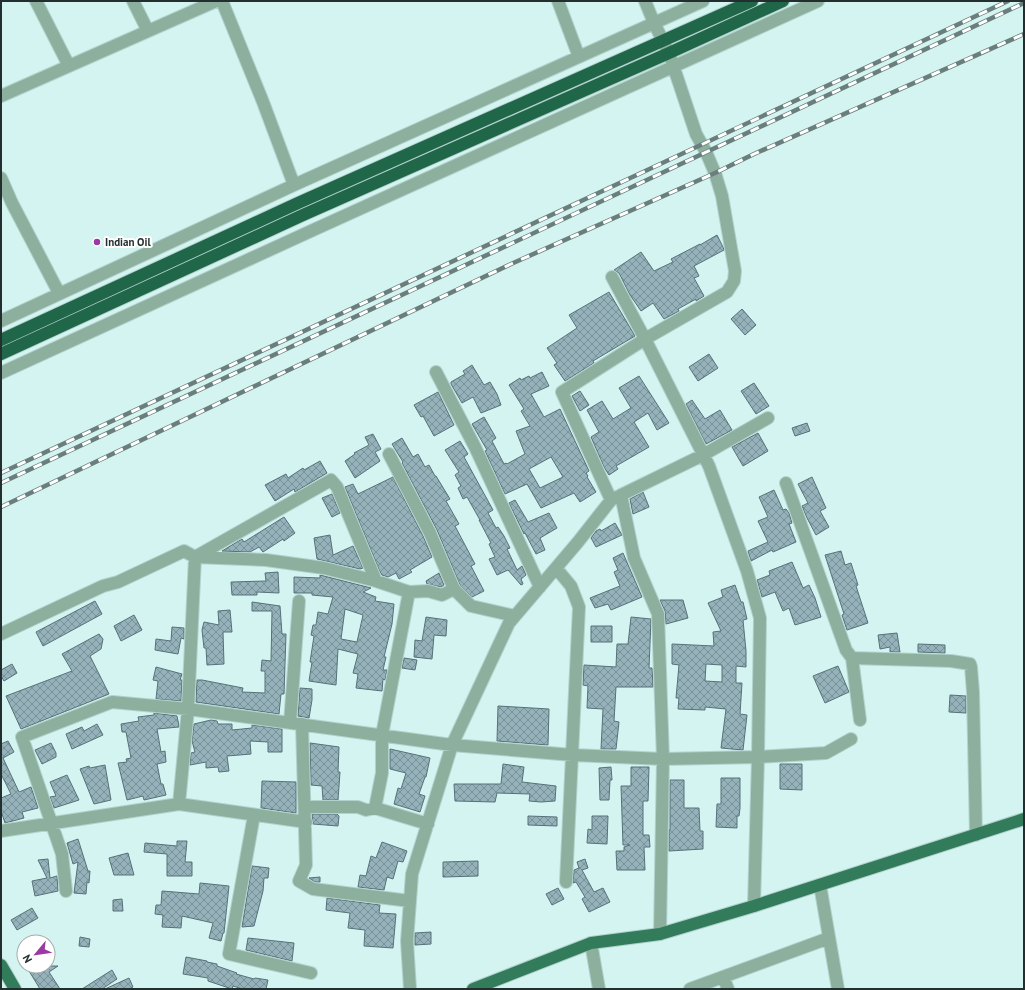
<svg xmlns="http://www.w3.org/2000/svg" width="1025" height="990" viewBox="0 0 1025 990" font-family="'PT Sans',sans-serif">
  <defs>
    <pattern id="building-cross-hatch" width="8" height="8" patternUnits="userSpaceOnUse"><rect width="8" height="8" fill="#95b2ba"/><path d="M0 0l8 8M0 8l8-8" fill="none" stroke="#799198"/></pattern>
  </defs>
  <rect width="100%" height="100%" fill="#d3f4f0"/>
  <path fill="url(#building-cross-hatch)" stroke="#567179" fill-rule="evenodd" d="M717,235L723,247L724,250L694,266L699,276L694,278L704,296L696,301V299L678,309L679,311L664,319L653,303L641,311L630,295L619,273L614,270L641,252L654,271L673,262L671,259L700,244V245Z
    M609,292L635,336L593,361L594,363L565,381L554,365L557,363L547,348L577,328L569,315Z
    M742,309L756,325L745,335L731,319Z
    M709,354L718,368L698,381L689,367Z
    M472,365L484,385L490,382L497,394L501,405L481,413L473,397L462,403L451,384V382L465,374L463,371Z
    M542,372L549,386L531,394L544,417L560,409L589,471L586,473L588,476L587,477L596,492L580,502L574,493L541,508L527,484L505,494L485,451L487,450L472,424L484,417L496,438L492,441L504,464L506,463L507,464L525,454L516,431L530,426L521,411L524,409L509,385L520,378L521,380L529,376L530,378ZM551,457L563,477L540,488L529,469Z
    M639,376L669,423L657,430L648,413L634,422L649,447L616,466L618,469L609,475L604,467L591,437L599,432L587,410L602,401L613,419L631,408L619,388Z
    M754,383L769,406L756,414L741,391Z
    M580,391L589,405L580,411L572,396Z
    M438,392L454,425L434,436L423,416L421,417L414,405Z
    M692,400L705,419L720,410L732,430L706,444L686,404Z
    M807,423L810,431L795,436L792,428Z
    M758,433L768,451L743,466L732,447Z
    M373,434L381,449L375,452L380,461L355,478L345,461L355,454L354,453L369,445L365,437Z
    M402,438L413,457L418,454L425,467L429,465L435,476H436L450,499L446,501L459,524L455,526L475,564L471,566L484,591L472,597L460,585L437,530L402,463L403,462L392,444Z
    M460,441L468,454L464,457L493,510L488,513L496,528L498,527L504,536L510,548L507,549L517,570L522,566L526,575L521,579L523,584L521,585L508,570L497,575L489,559L495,557L489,544L491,543L479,520H480L467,497L463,499L458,488L461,486L455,475L459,472L445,450Z
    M320,461L327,473L295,492L294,489L275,501L265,485L286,474L288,478L303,468L304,470Z
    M393,477L423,536L432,557L410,570L412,572L399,579L396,573L388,577L382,575L380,572L345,487L353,484L358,494Z
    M812,477L826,508L820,511L829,527L816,535L807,518L802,506L808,503L798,484Z
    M774,490L783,510L786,509L789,513L792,523L789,524L796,542L773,552L772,550L751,561L748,551L768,542L758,521L768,517L759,497Z
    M643,492L649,507L633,514L630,499Z
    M332,494L340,513L332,517L322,498Z
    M515,500L528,522L549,513L557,528L540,538L545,550L536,554L525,533L524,534L509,503Z
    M284,517L295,533L284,541L283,539L263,552L259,547L250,552L222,551L242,539L244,542Z
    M615,523L622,535L596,547L591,538L596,531L600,529L601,531Z
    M330,535L333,555L353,546L363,568L360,569L317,559L314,538Z
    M841,551L845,565L851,563L858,585L856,586L868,623L847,630L842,615L844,614L825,555Z
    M623,553L642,597L611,610L608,604L595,608L590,598L620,586L614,572L618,570L613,558Z
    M792,562L803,588L809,585L815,598L821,617L795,625L789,608L783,611L775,592L762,597L757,580L770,575L769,571Z
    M278,572L279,593L257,592V595H232L231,582L266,581L265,573Z
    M439,573L444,585L441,587L427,584L426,581Z
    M320,575L371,588L363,592L376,597L375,601L394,604L392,624L384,657H386L383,670H387L385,680L383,679L382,691L356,688L358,674L353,673L358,654L338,649L336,685L309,681L312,662H310L314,636L311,635L313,625H316L318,612L328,614L333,597L312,595V593H294V577L320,578ZM345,609L363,615L357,642L341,639Z
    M735,585L741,602H743L747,619L743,620L746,651V667L736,666V683H742L740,714L747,715L743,750L721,748L726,709L705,707V710L678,709L679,698H676L679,665L672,664V644L714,646L713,632L721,631L708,603L723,597L721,590ZM706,664L722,665V682L705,681Z
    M660,600H683L688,618L666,624L665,611Z
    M95,601L102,614L43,646L36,632Z
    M252,602L280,606L282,634H286L284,694H281L279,714L196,702L197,680H202L243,688L242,692L265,693V671H261L262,660L271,661L272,611H252Z
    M230,610L232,632H223L224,664L207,665L206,648H204L202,630L204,622L219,625L218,611Z
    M134,615L142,630L121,641L114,626Z
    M426,617L447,620L446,636L434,635L432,659L414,657L415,640L422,641Z
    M631,617L651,619L649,668H652L653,687H616L614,721L619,722L616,749H601L603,709L587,708L588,686L583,685L584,665L616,667L617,644H628Z
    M591,626H612V642H591Z
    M172,627L184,628V639L181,638L178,654L155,650L156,639L171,641Z
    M897,633L900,652H890V647L880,649L878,635Z
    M99,634L103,639L101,649L90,656L109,694L21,729L6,696L72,671L62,654Z
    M918,644L945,645V653L918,652Z
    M404,658L417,660L415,670L402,668Z
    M12,664L17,673L4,681L1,676V670Z
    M838,666L849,692L825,703L813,676Z
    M156,667L182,674L180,680H182L181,701L156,699L158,681L153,680Z
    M300,688L312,689V700L309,718L298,716Z
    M950,695L966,696V713L949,712Z
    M498,706L549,709L548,745L497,741Z
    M154,713L177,716L179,726V727L157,729L161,752L165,751L166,762L157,764L161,784H163L166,795L144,800L143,796L127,800L118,763L127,762L126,759L131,758L126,732H122L121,724L139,721L138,717L154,715Z
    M211,720L217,721L218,724H232V730L252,728V725L282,729V752H268V742L250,741L251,754L227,756L229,771L219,772L218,767L206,768V762L190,765L191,753L195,752L192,741L194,724Z
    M97,724L103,735L72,749L66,734L82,727L84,731Z
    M8,741L14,752L3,758L19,792L31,787L38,808L22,812L24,818L5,823L1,811V798L11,794L1,774V744Z
    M51,743L56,753V757L42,764L35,750Z
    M310,743L339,747L338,772H340L338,800H323L322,786L311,785Z
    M390,749L430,758L426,777H425L419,794L425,796L420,812L394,804L398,788L401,789L406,773L390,769Z
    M503,764L524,767L522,782L556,786L555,801L541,802L529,801L530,794L497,793L495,802L455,801L454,784H501Z
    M780,764H802V790L780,789Z
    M105,765L111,800L94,804L80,769L89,766L90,768Z
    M611,767L612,780H610L609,800H600L599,768Z
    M631,767H649L648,801H643V835H649L650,847H644L645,870H617L616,851H624V847L630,845H623L621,786H631Z
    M67,775L79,800L54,808L50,797L56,796L50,782Z
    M721,778H740V808L739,816H737V828L716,827L717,804H721Z
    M670,780H684V808H699L700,831H703V849L669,851V830H670Z
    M262,781L296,782V813L261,808Z
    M312,814H337L339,816L338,826L313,824Z
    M528,816L557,817V826L528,825Z
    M592,816H608L607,844L587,843L588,829L592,830Z
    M78,839L88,871H90L89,883L87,882L86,894L74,893L78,862L73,864L67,843Z
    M177,841H187L185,862H192V876H167V854L144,852L145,843L177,846Z
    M382,842L407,851L403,862L398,861L393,879L387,877L384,890L358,887L360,875L366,876L371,856L376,858Z
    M128,853L134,875H114L109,858Z
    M48,859L50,878L57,876L58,891L35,896L32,881L47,878L38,860Z
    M585,859L588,868L582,870L594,892L603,888L610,902L589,912L582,899L585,897L576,882L573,883L574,870L579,868L577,862Z
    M478,861V876L443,877V862Z
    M252,866L269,868L268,878H264L263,891L254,926L242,927Z
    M320,877V882H315L309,878Z
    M200,883L229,886L224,933H223L221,941L209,938L213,923L182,916L181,928L162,927L163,915L155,914L156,905H161L162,891L199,894Z
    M558,888L564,899L552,905L546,894Z
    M327,898L380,905L379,913L396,914L393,948L364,946L365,930L348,928L350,913L326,910Z
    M122,899L123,911H113V900Z
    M32,908L38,918L17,930L11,920Z
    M431,932V944L415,945V933Z
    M80,937L90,939L89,947L79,946Z
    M248,938L294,943L292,961L246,950Z
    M186,957L207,961V962L217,964V966L237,973L236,974L254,979L255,978L268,980L266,989H243L233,986L232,989L208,981V978L183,974Z
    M26,966H58L49,972L60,989H40Z
    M112,970L117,979L102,989H82Z
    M129,978L133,987L129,989H105Z"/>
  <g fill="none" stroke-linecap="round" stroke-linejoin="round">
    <g stroke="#b3d1cd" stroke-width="14">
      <path id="minor" d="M36,1L69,66
        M133,1L148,31
        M222,1L263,102L294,185
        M558,1L579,57
        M1,96L216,1
        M1,178L12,203L59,293
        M612,277L645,339L709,466L747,571L760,618L758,757L754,906
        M1,321L294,185L703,1
        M436,372L475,447L540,587
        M1,373L311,231L818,1
        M389,454L430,533L454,589L471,606L515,616
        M786,483L846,650L852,658L860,720
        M621,495L634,558L658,614L663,759L660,934
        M611,500L562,392L645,339L727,292L734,281L735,271L722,196L715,173L706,152L696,134L669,53L654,23L645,1
        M556,568L571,586L579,607L566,882
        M1,634L103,586L118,582L184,551L195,557L266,560L324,568L376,581L409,592L428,591L442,595L454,589
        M852,658L951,661L970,664L971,667L973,692L976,835
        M290,723L299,601
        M302,724L306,865L299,881L313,889L410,901
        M179,804L188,709L195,557L331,480L337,487L376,581
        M305,807H358L366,810L375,808L428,824
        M375,808L382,773V735L409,592
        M254,815L229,954L311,973
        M1,831L179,804L306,822
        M820,885L838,989
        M66,891L62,854L22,737L112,702L188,709L452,745L573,755L663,759L758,757L826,753L851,739
        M591,943L599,989
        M723,977L728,989
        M410,989L407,941L412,874L452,745L509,623L578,542L611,500L621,495L703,455L768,418
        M690,989L829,938"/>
    </g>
    <g stroke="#b3d1cd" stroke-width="14">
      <path id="major" d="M1,965L15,989
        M473,989L591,943L660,934L754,906L1024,819"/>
    </g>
    <g stroke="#b3d1cd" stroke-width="14">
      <path id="highway" d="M1,340L298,203L752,1
        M1,354L303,215L669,53L783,1"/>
    </g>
    <use href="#minor" stroke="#8cb09d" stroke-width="12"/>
    <use href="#major" stroke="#327c5c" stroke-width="12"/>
    <use href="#highway" stroke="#206649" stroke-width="12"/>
    <g stroke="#6a7f7d" stroke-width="4.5">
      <path id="rail" d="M1,473L1008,1
        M1,483L1024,3
        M1,507L511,264L715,173L754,154L1024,34"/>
    </g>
    <use href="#rail" stroke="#fff" stroke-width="3" stroke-dasharray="9" stroke-linecap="butt"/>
  </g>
  <circle fill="#9b3aa2" stroke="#fff" stroke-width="1.5" cx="97" cy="242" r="4"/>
  <g text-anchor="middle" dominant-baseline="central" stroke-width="4" stroke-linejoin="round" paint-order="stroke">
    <g font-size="11" font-weight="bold" fill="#222f2e" stroke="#fff" text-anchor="start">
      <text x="105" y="242">Indian Oil</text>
    </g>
  </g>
  <rect width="1025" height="990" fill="none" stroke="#222f2e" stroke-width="4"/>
  <g transform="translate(36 954) rotate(241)"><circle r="19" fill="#ffffff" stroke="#a7acab"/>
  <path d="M0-3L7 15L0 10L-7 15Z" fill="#9b3aa2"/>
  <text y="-6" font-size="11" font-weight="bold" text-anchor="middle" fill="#222f2e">N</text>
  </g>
</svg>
